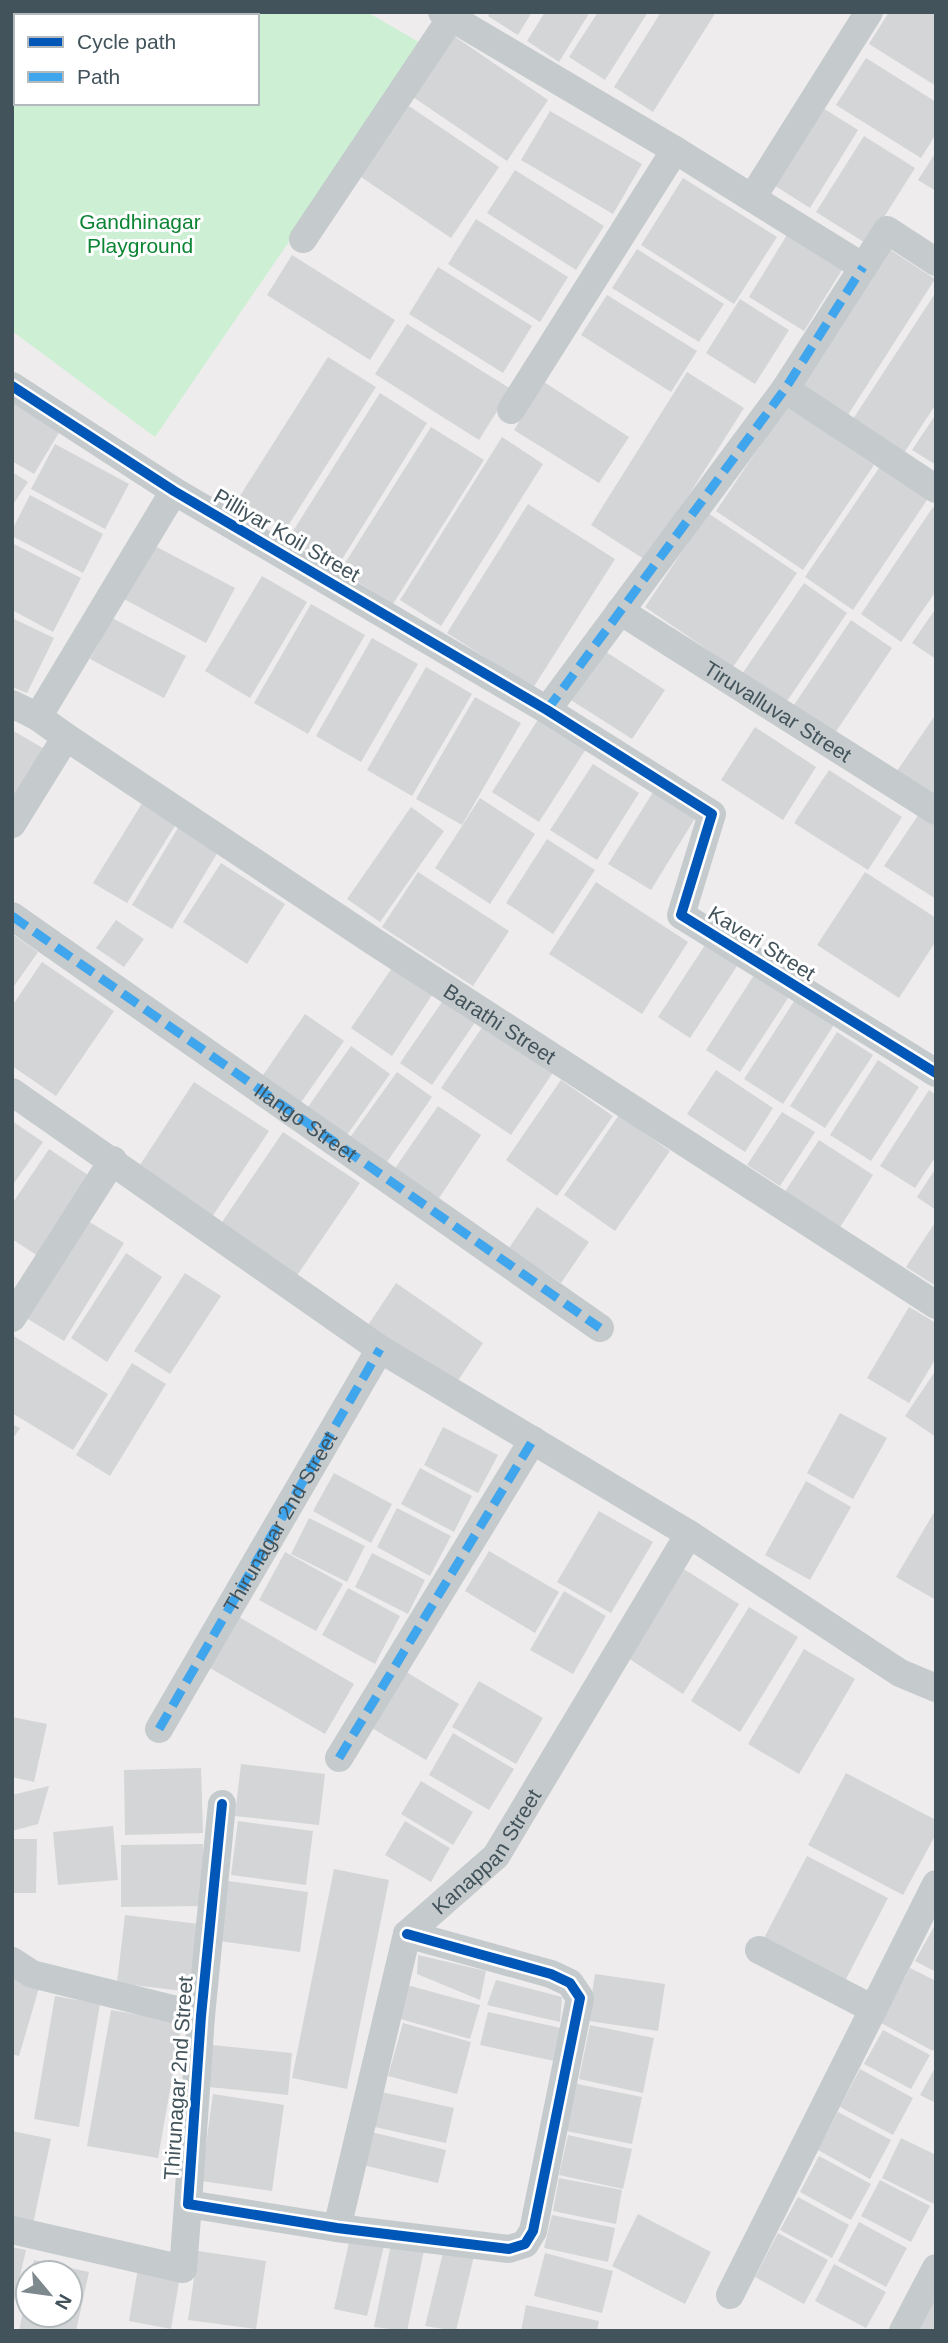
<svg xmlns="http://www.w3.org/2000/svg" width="948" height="2343" viewBox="0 0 948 2343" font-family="Helvetica,sans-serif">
  <rect width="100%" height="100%" fill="#eeecec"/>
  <path fill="#cdf0d4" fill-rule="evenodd" d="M12,12H367L424,45L155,437L12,331ZM16,16H257V103H16Z"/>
  <path fill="#d4d5d7" d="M490,12H532L518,35L488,16Z
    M545,12H590L559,62L527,41Z
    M598,12H648L605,80L569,57Z
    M661,12H716L653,112L614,87Z
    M889,12H936V86L869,44Z
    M454,36L548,100L507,161L413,97Z
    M866,58L936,102V134L921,158L836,105Z
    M818,105L858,130L810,208L769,182Z
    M409,106L499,167L451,238L361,177Z
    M550,111L642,164L613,214L521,160Z
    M864,136L915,168L867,244L816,212Z
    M936,152V191L918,180Z
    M515,170L604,226L576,270L487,213Z
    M683,178L777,237L734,304L641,245Z
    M476,219L568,277L540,322L448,264Z
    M790,230L845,265L804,331L749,297Z
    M637,249L724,304L699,342L612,288Z
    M889,249L935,279L846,418L799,388Z
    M292,255L395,320L370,360L267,295Z
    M438,267L532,326L503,373L409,314Z
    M936,292V404L904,453L853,419Z
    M607,295L697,351L671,392L581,335Z
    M740,299L789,330L755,384L706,353Z
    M407,324L511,389L479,440L375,374Z
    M328,357L376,387L286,529L238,499Z
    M687,372L744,408L647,561L591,525Z
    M544,382L629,437L599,483L514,430Z
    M380,393L427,423L336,569L288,539Z
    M12,402L60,431L34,474L12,461Z
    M787,406L874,465L803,570L716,511Z
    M936,414V465L912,450Z
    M431,427L484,460L393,604L340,571Z
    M502,437L543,464L441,626L400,600Z
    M55,444L129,484L105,529L31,489Z
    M881,465L929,497L853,610L805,577Z
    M12,472L28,482L12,506Z
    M30,495L103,534L83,573L12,536V530Z
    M528,504L615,559L533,688L447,633Z
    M933,507L936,509V591L901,642L861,614Z
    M708,513L797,573L733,667L645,607Z
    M12,543L81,578L53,632L12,610Z
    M153,545L235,588L206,643L124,599Z
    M262,576L307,602L250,698L205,671Z
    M804,583L847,613L783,707L740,677Z
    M311,604L365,635L308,734L254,703Z
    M936,608V659L912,643Z
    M12,618L54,638L27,693L12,687Z
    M112,618L186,656L164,698L90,659Z
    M851,620L892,648L833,736L792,708Z
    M372,638L418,664L361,762L316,736Z
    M603,650L665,690L632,739L571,700Z
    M426,667L472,694L412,796L367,770Z
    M475,697L521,723L462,825L416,799Z
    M936,714V798L897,771Z
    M539,718L586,749L539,822L492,792Z
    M755,727L816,767L783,820L721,780Z
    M12,730L46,750L12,808Z
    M593,764L639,793L597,860L550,830Z
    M829,770L902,817L868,870L794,823Z
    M655,789L697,815L651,890L608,864Z
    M480,798L535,834L490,904L435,868Z
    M144,800L178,821L127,903L93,883Z
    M411,807L444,831L380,922L347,899Z
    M919,814L936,825V899L884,866Z
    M182,821L222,845L172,929L132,905Z
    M547,839L595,870L553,934L506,903Z
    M221,863L285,904L247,964L183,922Z
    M418,872L509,931L473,986L382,927Z
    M865,872L936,918V941L899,998L817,945Z
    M596,882L688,942L642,1014L549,954Z
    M116,920L144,939L124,967L96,948Z
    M12,934L38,952L12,989Z
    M709,939L741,960L690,1038L658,1017Z
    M42,962L114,1011L56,1096L12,1066V1006Z
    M396,962L436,989L392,1056L351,1028Z
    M756,972L790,995L740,1072L706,1050Z
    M800,992L839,1017L783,1104L744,1079Z
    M444,999L476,1021L432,1085L400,1063Z
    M305,1014L344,1041L297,1108L259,1081Z
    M485,1023L554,1071L511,1135L441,1088Z
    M837,1032L873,1055L825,1128L790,1106Z
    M351,1046L390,1074L342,1142L303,1114Z
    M878,1060L919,1087L871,1161L830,1135Z
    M716,1070L773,1108L745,1152L687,1114Z
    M397,1072L432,1097L382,1169L346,1143Z
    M561,1080L613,1116L557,1196L506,1160Z
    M194,1082L269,1131L212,1217L138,1168Z
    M929,1090L936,1095V1156L915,1188L880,1166Z
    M438,1106L481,1135L433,1207L389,1177Z
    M782,1112L815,1132L780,1186L747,1165Z
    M619,1115L670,1151L615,1231L564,1195Z
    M12,1121L43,1142L12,1186Z
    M283,1132L360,1183L296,1277L220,1225Z
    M819,1140L873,1175L839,1229L784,1193Z
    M49,1149L94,1179L41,1258L12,1239V1204Z
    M936,1168V1210L917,1197Z
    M537,1207L589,1242L561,1283L509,1248Z
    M83,1218L124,1243L64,1341L23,1316Z
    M936,1221V1286L906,1267Z
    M126,1253L162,1277L107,1362L71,1338Z
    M185,1273L221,1296L170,1374L134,1351Z
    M396,1283L483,1343L453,1388L366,1328Z
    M909,1307L936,1323V1358L909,1403L867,1378Z
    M12,1335L108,1394L73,1450L12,1413Z
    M132,1363L166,1384L110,1476L76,1455Z
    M936,1370V1437L905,1416Z
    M840,1413L887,1438L853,1499L807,1473Z
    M12,1424L20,1428L12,1440Z
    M443,1427L498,1455L478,1493L424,1465Z
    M420,1468L472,1496L454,1532L401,1504Z
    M334,1473L392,1504L371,1543L313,1511Z
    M806,1481L851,1507L810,1580L765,1555Z
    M397,1508L451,1536L430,1576L377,1547Z
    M936,1509V1600L896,1577Z
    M599,1511L653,1542L611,1613L557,1582Z
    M309,1518L365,1546L347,1582L291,1554Z
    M489,1551L559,1592L535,1633L465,1591Z
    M285,1552L343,1584L316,1631L259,1600Z
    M372,1553L425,1580L408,1614L355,1587Z
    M679,1566L739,1604L683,1694L622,1654Z
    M348,1588L400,1616L375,1664L322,1635Z
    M564,1591L606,1616L573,1674L530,1650Z
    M749,1607L798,1637L740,1732L691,1701Z
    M239,1617L354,1684L325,1734L210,1668Z
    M804,1649L855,1679L799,1774L748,1744Z
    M403,1670L459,1704L426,1760L370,1727Z
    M479,1681L543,1718L516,1764L452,1727Z
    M12,1717L47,1724L34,1782L12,1777Z
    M453,1733L514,1769L489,1810L429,1775Z
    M241,1764L325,1774L319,1825L235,1816Z
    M201,1768L203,1833L125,1835L124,1770Z
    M846,1773L936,1820V1834L903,1895L808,1845Z
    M421,1781L473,1812L453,1845L401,1814Z
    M49,1786L38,1824L12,1831V1795Z
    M238,1821L313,1831L306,1885L231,1875Z
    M405,1821L450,1848L431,1882L385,1855Z
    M113,1826L118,1880L58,1885L53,1832Z
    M12,1839H37L36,1893H12Z
    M203,1844V1906L121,1907V1845Z
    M807,1856L888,1898L845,1981L764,1938Z
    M334,1869L389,1880L347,2089L292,2078Z
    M228,1881L308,1892L300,1952L219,1941Z
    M125,1915L199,1924L190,1992L117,1983Z
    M936,1923V1972L915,1961Z
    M418,1955L486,1971L480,2000L417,1974Z
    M910,1968L936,1981V2045L933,2051L881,2023Z
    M12,1973L41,1981L19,2056L12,2054Z
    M595,1974L665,1984L658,2031L588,2021Z
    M496,1980L562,1997L560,2022L487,2005Z
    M407,1985L480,2005L470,2039L397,2018Z
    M55,1996L100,2004L79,2127L34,2119Z
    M111,2010L182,2022L158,2158L87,2146Z
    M488,2012L561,2028L554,2061L480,2045Z
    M403,2023L471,2042L457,2094L388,2076Z
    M590,2025L654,2038L643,2093L579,2079Z
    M883,2030L930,2055L911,2089L864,2064Z
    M212,2045L292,2053L288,2095L209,2087Z
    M936,2066V2103L920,2095Z
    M860,2069L913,2098L893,2135L840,2107Z
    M577,2084L642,2097L632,2144L566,2131Z
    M382,2092L454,2108L446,2143L375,2127Z
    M213,2094L284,2105L272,2191L201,2181Z
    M838,2112L891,2140L870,2179L818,2150Z
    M12,2131L51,2139L33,2224L12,2219Z
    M371,2132L446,2150L438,2183L363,2165Z
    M568,2135L632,2149L623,2189L559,2175Z
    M901,2138L936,2155V2200L934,2204L882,2178Z
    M819,2156L871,2184L851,2220L800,2192Z
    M559,2178L622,2190L616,2224L553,2211Z
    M880,2180L930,2206L911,2242L861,2216Z
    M798,2197L849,2225L832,2258L780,2230Z
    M638,2214L711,2252L685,2304L612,2266Z
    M552,2215L615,2228L608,2262L544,2248Z
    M859,2222L907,2248L886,2287L838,2261Z
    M778,2233L828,2260L804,2304L755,2277Z
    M350,2238L384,2246L367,2316L334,2309Z
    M391,2244L424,2251L407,2331L374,2327Z
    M12,2247L26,2250L13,2306H12Z
    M444,2249L474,2256L456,2331L425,2326Z
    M198,2251L266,2261L256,2329L188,2320Z
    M545,2253L613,2271L602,2313L534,2296Z
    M34,2260L89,2272L76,2331H19L27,2292L28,2315H70V2273H31Z
    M834,2264L886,2292L866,2328L815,2301Z
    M138,2268L180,2276L171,2329L129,2321Z
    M936,2284V2331H912Z
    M526,2305L599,2321L597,2331H521Z"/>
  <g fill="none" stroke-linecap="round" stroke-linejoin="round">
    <g stroke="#c5cacc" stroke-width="28">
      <path d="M442,12L675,150L863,267"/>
      <path d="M752,198L869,12"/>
      <path d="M303,239L451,18"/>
      <path d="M12,386L174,491L547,710L712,814L681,915L936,1073"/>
      <path d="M785,389L936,489"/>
      <path d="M511,410L675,150"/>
      <path id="s1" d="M620,611L936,811"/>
      <path d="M12,704L38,717"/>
      <path d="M547,710L785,389L887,230L936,262"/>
      <path id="s2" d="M66,737L373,941L936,1305"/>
      <path d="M12,824L66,737L38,717L174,491"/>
      <path d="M12,916L600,1328"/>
      <path d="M12,1092L380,1349L689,1534L900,1673L936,1688"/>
      <path d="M12,1318L113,1160"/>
      <path d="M159,1729L380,1349"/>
      <path d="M339,1758L533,1440"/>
      <path d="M222,1804L201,2016L188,2204L337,2228L509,2249L525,2244L533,2231L580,1998L570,1983L551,1974L407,1934"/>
      <path d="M759,1950L873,2009"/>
      <path d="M12,1961L32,1974L201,2016"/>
      <path id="s3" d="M337,2228L407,1934L496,1856L689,1534"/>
      <path d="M12,2230L183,2269L188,2204"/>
      <path d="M730,2295L936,1884"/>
      <path d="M903,2331L936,2268"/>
    </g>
    <g stroke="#3fa5ed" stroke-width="9" stroke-dasharray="18 9" stroke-linecap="butt">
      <path d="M547,710L785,389L863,267"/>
      <path id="s4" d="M12,916L600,1328"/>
      <path id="s5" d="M159,1729L380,1349"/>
      <path d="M339,1758L533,1440"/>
    </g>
    <g stroke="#fff" stroke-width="15">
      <path id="cycleway" d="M12,386L174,491L547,710L712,814L681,915L936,1073
        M222,1804L201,2016L188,2204L337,2228L509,2249L525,2244L533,2231L580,1998L570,1983L551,1974L407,1934"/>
    </g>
    <use href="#cycleway" stroke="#0057b8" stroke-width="10"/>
  </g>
  <g text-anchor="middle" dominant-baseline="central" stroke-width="6" stroke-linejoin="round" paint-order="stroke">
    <g font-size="21" fill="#0b8433" stroke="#fff">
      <text x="140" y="221">Gandhinagar<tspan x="140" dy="24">Playground</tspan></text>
    </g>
    <g font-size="21" fill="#42535b" stroke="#fff">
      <text transform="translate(287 535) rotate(30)">Pilliyar Koil Street</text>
      <text stroke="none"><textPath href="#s1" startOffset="187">Tiruvalluvar Street</textPath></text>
      <text transform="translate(762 943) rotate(32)">Kaveri Street</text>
      <text stroke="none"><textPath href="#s2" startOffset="520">Barathi Street</textPath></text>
      <text stroke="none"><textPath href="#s4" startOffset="359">Ilango Street</textPath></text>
      <text stroke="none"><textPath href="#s5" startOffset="240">Thirunagar 2nd Street</textPath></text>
      <text stroke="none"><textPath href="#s3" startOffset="418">Kanappan Street</textPath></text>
      <text transform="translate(178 2078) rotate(-86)">Thirunagar 2nd Street</text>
    </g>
  </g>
  <rect width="948" height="2343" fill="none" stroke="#42535b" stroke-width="28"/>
  <rect x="14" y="14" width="245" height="91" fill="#ffffff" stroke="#b3babd" stroke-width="2"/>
  <rect x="28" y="37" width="35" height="10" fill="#0057b8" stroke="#b3babd" stroke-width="2"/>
  <text x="77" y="49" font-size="21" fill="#42535b">Cycle path</text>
  <rect x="28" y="72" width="35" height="10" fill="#3fa5ed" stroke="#b3babd" stroke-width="2"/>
  <text x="77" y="84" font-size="21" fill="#42535b">Path</text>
  <g transform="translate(49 2294) rotate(119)"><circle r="33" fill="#ffffff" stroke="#b3babd" stroke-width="2"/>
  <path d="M0-5L12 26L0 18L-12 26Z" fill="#7e898e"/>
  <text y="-10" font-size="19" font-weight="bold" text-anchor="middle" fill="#42535b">N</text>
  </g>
</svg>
